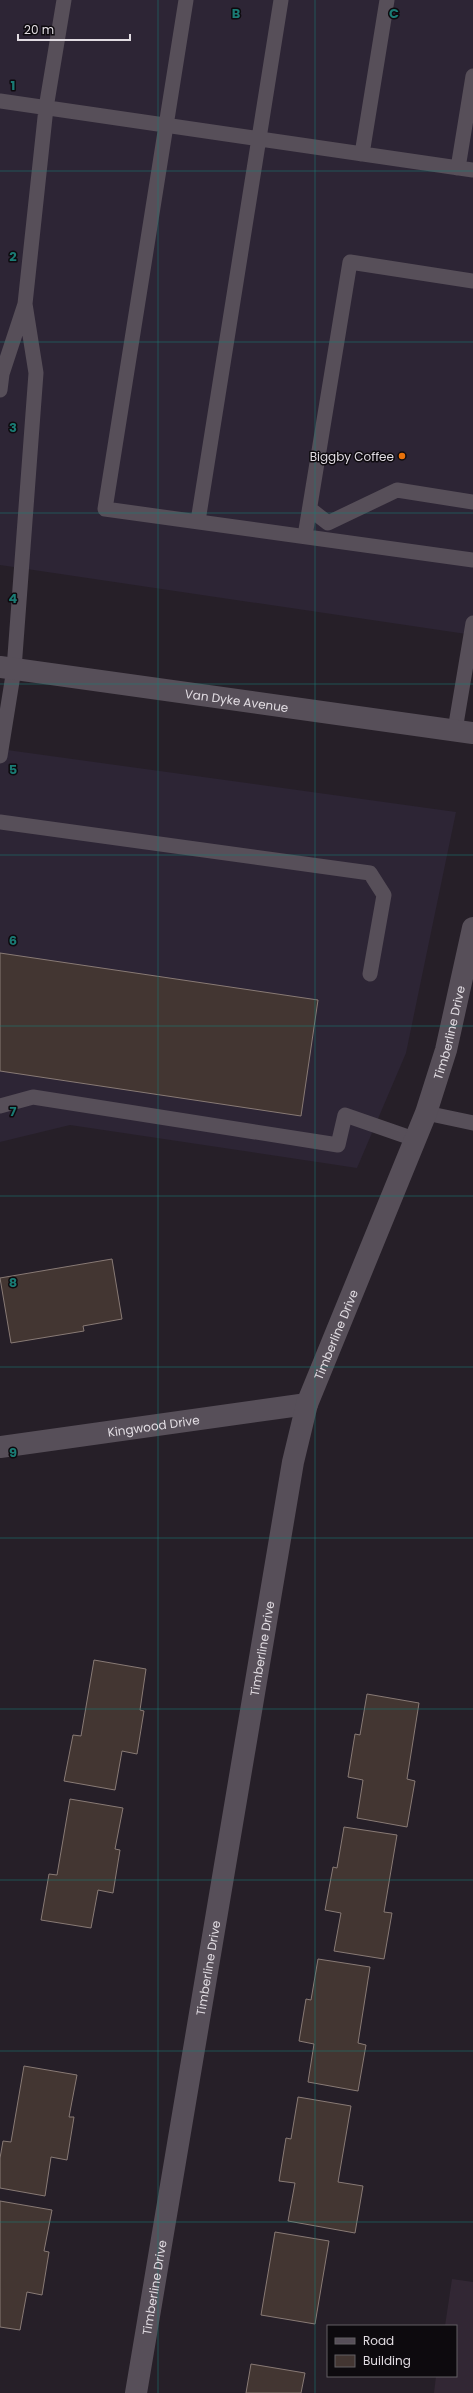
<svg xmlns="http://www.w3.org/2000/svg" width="473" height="2393" viewBox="0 0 473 2393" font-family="Poppins,sans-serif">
  <rect width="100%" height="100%" fill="#261f28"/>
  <path fill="#2d2535" d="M0,0H473V635L0,565Z
    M0,749L456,812L406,1053L357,1168L70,1125L0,1142Z"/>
  <path fill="#322734" d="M452,2279L473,2282V2393H434L436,2376H456V2326H445Z"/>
  <path fill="#433632" stroke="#887a75" d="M0,953L318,1000L301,1116L0,1071Z
    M112,1259L122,1319L83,1326L84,1331L11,1343L0,1278Z
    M94,1660L146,1669L140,1710L144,1711L137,1754L122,1751L115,1790L64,1781L73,1735L81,1736Z
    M367,1694L419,1703L407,1779L415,1781L407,1827L357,1818L363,1780L348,1777L355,1734L360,1735Z
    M70,1799L123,1808L115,1849L120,1850L113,1893L98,1890L91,1928L41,1920L49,1874L57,1875Z
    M344,1827L397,1835L384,1912L392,1913L384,1959L334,1951L341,1913L325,1910L333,1867L337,1868Z
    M318,1959L370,1967L358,2043L366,2045L358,2091L308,2082L314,2044L299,2041L306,1999L311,2000Z
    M24,2066L77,2075L69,2117H74L67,2160L51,2157L45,2196L0,2188V2158L3,2141L11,2142Z
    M298,2097L351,2106L338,2182L363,2186L355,2233L288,2221L295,2183L279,2181L286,2138L291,2139Z
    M0,2201L52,2210L44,2251L49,2252L42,2295L27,2292L20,2330L0,2327Z
    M275,2232L329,2241L315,2324L261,2315Z
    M251,2364L305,2373L301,2393H246Z"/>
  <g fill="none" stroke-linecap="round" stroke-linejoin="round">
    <path stroke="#574f59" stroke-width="15" d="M186,0L105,509L473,560
      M0,101L473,170
      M362,154L387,0
      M458,168L473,76
      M0,390L2,374L25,304L46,108L64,0
      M310,509L328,523L397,490L473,502
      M198,521L281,0
      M305,536L350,262L473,281
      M455,730L473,623
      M0,756L14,669L36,373L25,304
      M0,822L370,873L384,895L370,974
      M0,1106L33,1097L338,1145L345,1115L417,1140
      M426,1113L473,1123"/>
    <g stroke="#574f59" stroke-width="22">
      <path id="s1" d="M0,1447L307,1404"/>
      <path id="s2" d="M136,2393L293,1462L307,1404L426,1113L446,1050L473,928"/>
    </g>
    <path stroke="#574f59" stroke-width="22" id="s3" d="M0,667L473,733"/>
  </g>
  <path fill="none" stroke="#1a7b74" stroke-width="1" stroke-opacity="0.55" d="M158,0V2393M315,0V2393M0,171H473M0,342H473M0,513H473M0,684H473M0,855H473M0,1026H473M0,1196H473M0,1367H473M0,1538H473M0,1709H473M0,1880H473M0,2051H473M0,2222H473"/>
  <circle fill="#e8710a" stroke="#0d0a0e" stroke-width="1.5" cx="402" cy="456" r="4"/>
  <g text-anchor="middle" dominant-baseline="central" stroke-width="3" stroke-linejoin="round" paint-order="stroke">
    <g font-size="12" fill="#e1dce2" stroke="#0d0a0e" text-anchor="end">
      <text x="394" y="456">Biggby Coffee</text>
    </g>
    <g font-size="12" fill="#e1dce2" stroke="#0d0a0e">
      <text stroke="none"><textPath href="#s3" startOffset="239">Van Dyke Avenue</textPath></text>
      <text stroke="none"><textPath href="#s2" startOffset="1402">Timberline Drive</textPath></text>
      <text stroke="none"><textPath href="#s2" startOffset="1079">Timberline Drive</textPath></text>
      <text stroke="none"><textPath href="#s1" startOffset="155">Kingwood Drive</textPath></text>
      <text stroke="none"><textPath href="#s2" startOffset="755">Timberline Drive</textPath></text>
      <text stroke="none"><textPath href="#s2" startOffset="431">Timberline Drive</textPath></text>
      <text stroke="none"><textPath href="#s2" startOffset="107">Timberline Drive</textPath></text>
    </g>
  </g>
  <g font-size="13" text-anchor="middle" font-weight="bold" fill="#1a7b74" stroke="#0d0a0e" stroke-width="3" stroke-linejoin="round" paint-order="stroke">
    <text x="236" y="18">B</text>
    <text x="394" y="18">C</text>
    <text x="13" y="90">1</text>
    <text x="13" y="261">2</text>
    <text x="13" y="432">3</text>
    <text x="13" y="603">4</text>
    <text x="13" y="774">5</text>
    <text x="13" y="945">6</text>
    <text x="13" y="1116">7</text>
    <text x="13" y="1287">8</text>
    <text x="13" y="1457">9</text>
  </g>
  <rect x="327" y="2325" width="130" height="52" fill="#0d0a0e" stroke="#625e63"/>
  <rect x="335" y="2338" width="20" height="6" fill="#574f59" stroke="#625e63"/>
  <text x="363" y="2345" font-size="12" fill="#e1dce2">Road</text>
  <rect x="335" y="2355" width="20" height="12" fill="#433632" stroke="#625e63"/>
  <text x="363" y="2365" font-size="12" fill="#e1dce2">Building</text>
  <path d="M18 34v6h112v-6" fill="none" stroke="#e1dce2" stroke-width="2"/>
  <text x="24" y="34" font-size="12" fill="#e1dce2" stroke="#0d0a0e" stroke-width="3" paint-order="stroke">20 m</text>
</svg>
